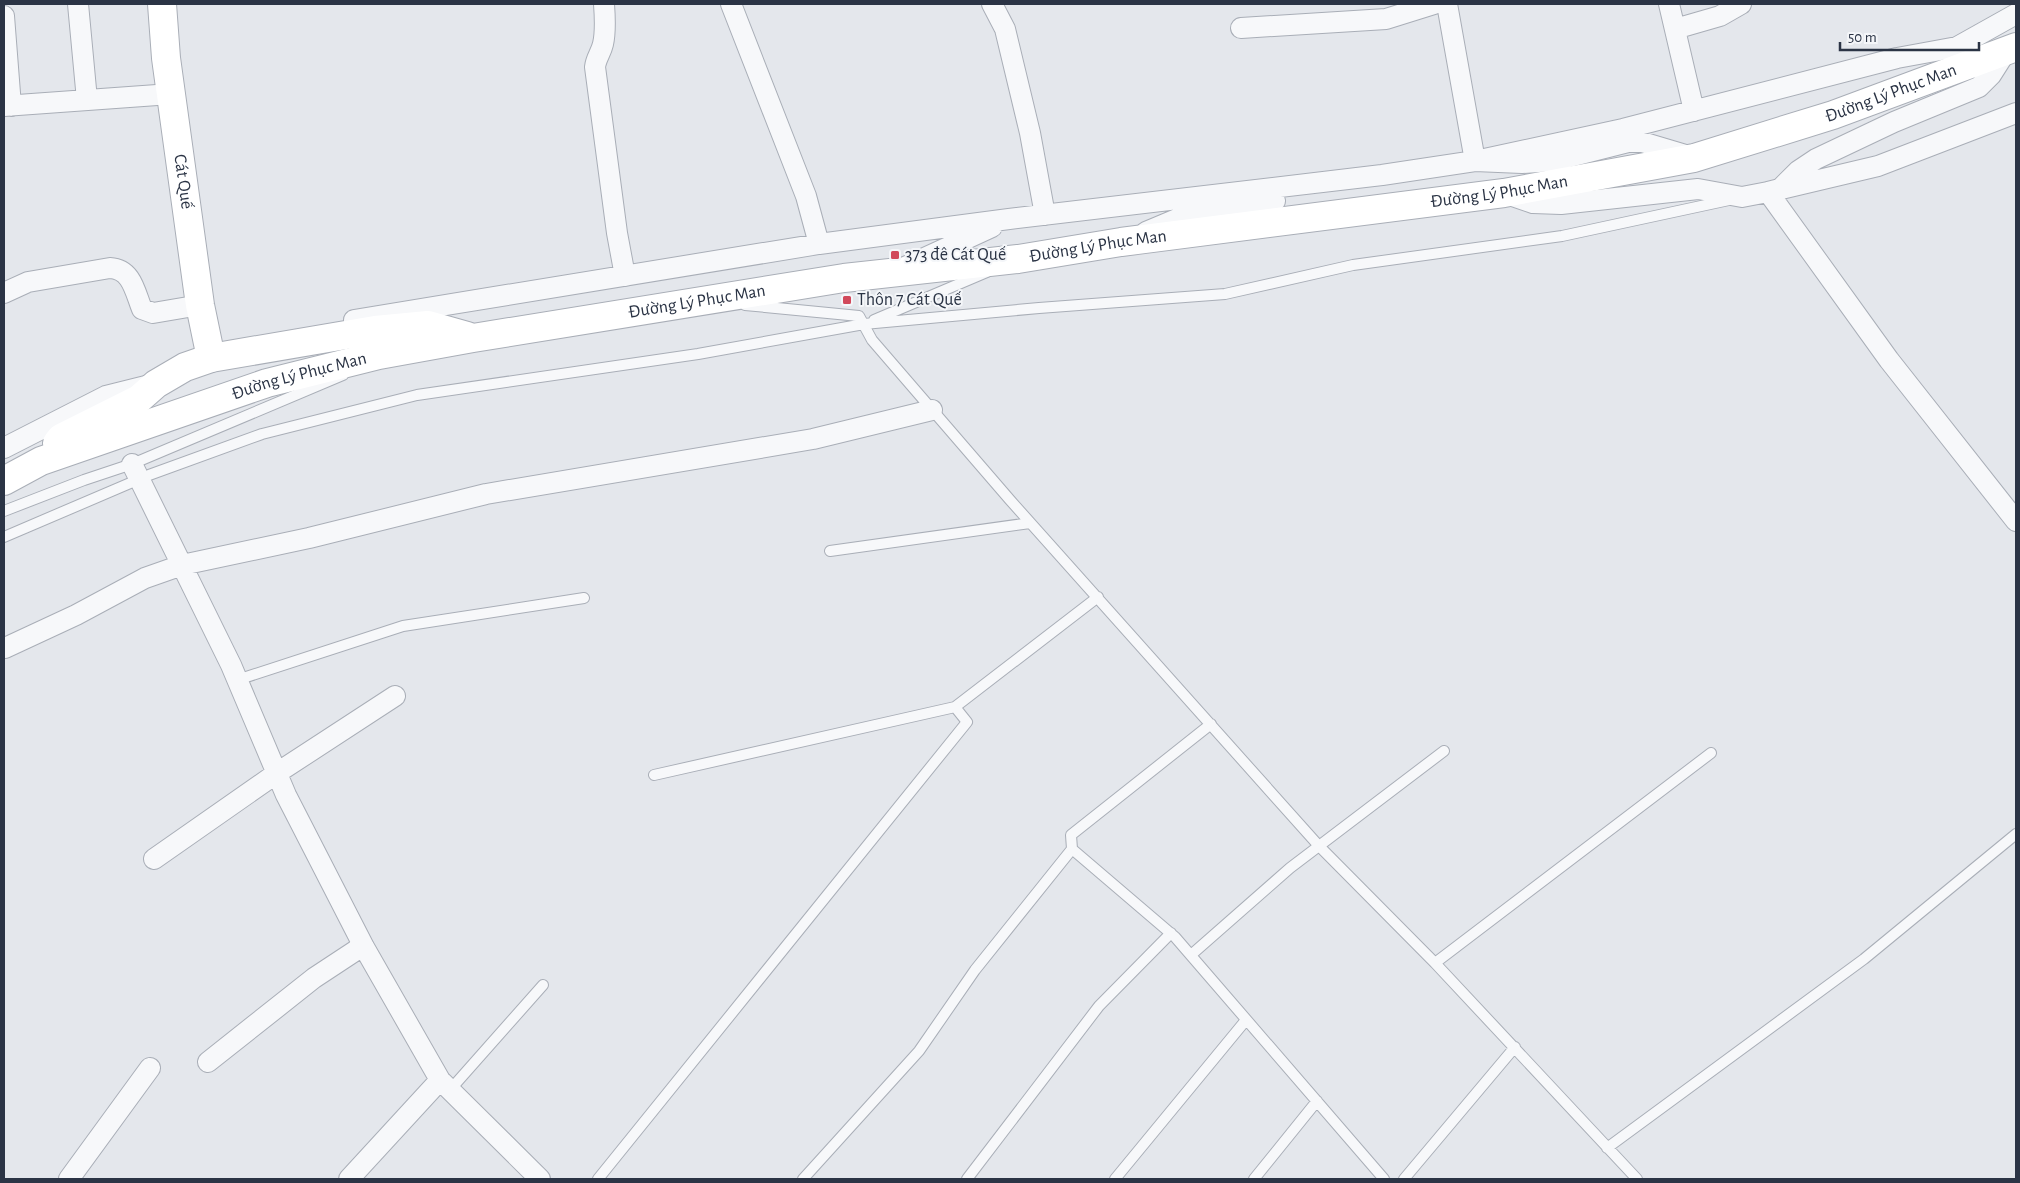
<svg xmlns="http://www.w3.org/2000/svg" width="2020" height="1183" viewBox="0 0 2020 1183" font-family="'Alegreya Sans',sans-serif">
  <rect width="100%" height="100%" fill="#e4e7ec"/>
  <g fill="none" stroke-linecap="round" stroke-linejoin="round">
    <g stroke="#a9aeb7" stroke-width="12">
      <path id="lane" d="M745,305L859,316L872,340L1010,500L1319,846L1435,963
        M874,320L987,272
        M4,511L84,480L132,464L343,375
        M4,537L149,475L262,434L417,395L698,354L864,324L1039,308L1225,294L1353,265L1562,236L1729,200
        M830,551L1030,523
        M237,680L403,626L584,598
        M654,775L955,707
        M1072,849L1071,835L1211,724
        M1191,955L1290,868L1444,751
        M450,1090L543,985
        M1607,1148L1864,959L2016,834
        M598,1179L967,722L955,707L1098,597
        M803,1179L919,1051L975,970L1072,849L1175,937L1384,1179
        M967,1179L1099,1006L1171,933
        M1115,1179L1246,1020
        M1254,1179L1317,1101
        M1404,1179L1515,1047
        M1637,1179L1435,963L1711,753"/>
    </g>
    <g stroke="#a9aeb7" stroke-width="22">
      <path id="street" d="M78,4L87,100
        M604,4C605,17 606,31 603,44C601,53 596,58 595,67L617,233L625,276
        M731,4L806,196L819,244
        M992,4L1005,29L1030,133L1045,215
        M1447,4L1475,161L1522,163L1553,161L1628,142H1642L1689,156
        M1669,4L1694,111
        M4,16L11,106
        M1241,28L1386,19L1434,4
        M1675,29L1720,16L1741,4
        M4,106L171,94
        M1781,189L1878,166L2016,113
        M1768,192L1780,189L1798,171L1816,159L1894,122L1979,87L1991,75L2005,53
        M1504,193L1533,203L1561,204L1698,189L1742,197L1768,192L1889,360L2016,521
        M1146,232L1177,219L1275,201
        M907,266L992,227
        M4,293L28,282L110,268C132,269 135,292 142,309L153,313L200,305
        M354,320L819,244L1009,219L1382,175L1475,161L1623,129L1897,58L1957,47L2016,14
        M4,448L106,396L150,385
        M132,464L231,665L286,795L364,947L440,1080L540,1179
        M5,648L76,615L145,578L182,565L309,538L486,494L813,439L932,410
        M154,859L277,773L395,696
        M208,1062L314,978L355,951L364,947
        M69,1179L150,1068
        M349,1179L440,1080"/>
    </g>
    <g stroke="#a9aeb7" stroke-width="30">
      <g id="secondary">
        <path id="s1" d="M162,4L166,58L200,305L211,358"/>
        <path d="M57,443L61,438L139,399L156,384L185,367L211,358L375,330L428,325L467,336"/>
        <path id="s2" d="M4,481L41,461L267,383L379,355L473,338L844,278L1018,259L1121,242L1504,193L1694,158L1833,115L2016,47"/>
      </g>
    </g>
    <use href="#lane" stroke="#f7f8fa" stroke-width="10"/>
    <use href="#street" stroke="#f7f8fa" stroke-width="20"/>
    <use href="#secondary" stroke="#fff" stroke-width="28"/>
  </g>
  <g fill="#d1495b" stroke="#f4f6f9" stroke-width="2">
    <rect x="890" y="250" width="10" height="10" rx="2.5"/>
    <rect x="842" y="295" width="10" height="10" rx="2.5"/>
  </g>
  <g text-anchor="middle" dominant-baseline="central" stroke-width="4" stroke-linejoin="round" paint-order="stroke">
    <g font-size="18" fill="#2b3445" stroke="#f4f6f9">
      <text stroke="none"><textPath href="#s2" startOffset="1934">Đường Lý Phục Man</textPath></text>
      <text stroke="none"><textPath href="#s1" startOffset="179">Cát Quế</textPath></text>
      <text stroke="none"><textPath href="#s2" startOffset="1529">Đường Lý Phục Man</textPath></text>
      <text stroke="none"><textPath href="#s2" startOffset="1124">Đường Lý Phục Man</textPath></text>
      <text stroke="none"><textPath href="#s2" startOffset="719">Đường Lý Phục Man</textPath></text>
      <text stroke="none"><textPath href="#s2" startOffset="314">Đường Lý Phục Man</textPath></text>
    </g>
    <g font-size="18" fill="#2b3445" stroke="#f4f6f9" text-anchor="start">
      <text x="905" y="255">373 đê Cát Quế</text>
      <text x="857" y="300">Thôn 7 Cát Quế</text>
    </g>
  </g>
  <rect width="2020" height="1183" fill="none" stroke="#2b3445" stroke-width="10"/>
  <path d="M1840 42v8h139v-8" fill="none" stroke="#2b3445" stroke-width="2.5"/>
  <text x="1848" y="42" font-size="15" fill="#2b3445" stroke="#f4f6f9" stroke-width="4" paint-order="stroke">50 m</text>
</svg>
